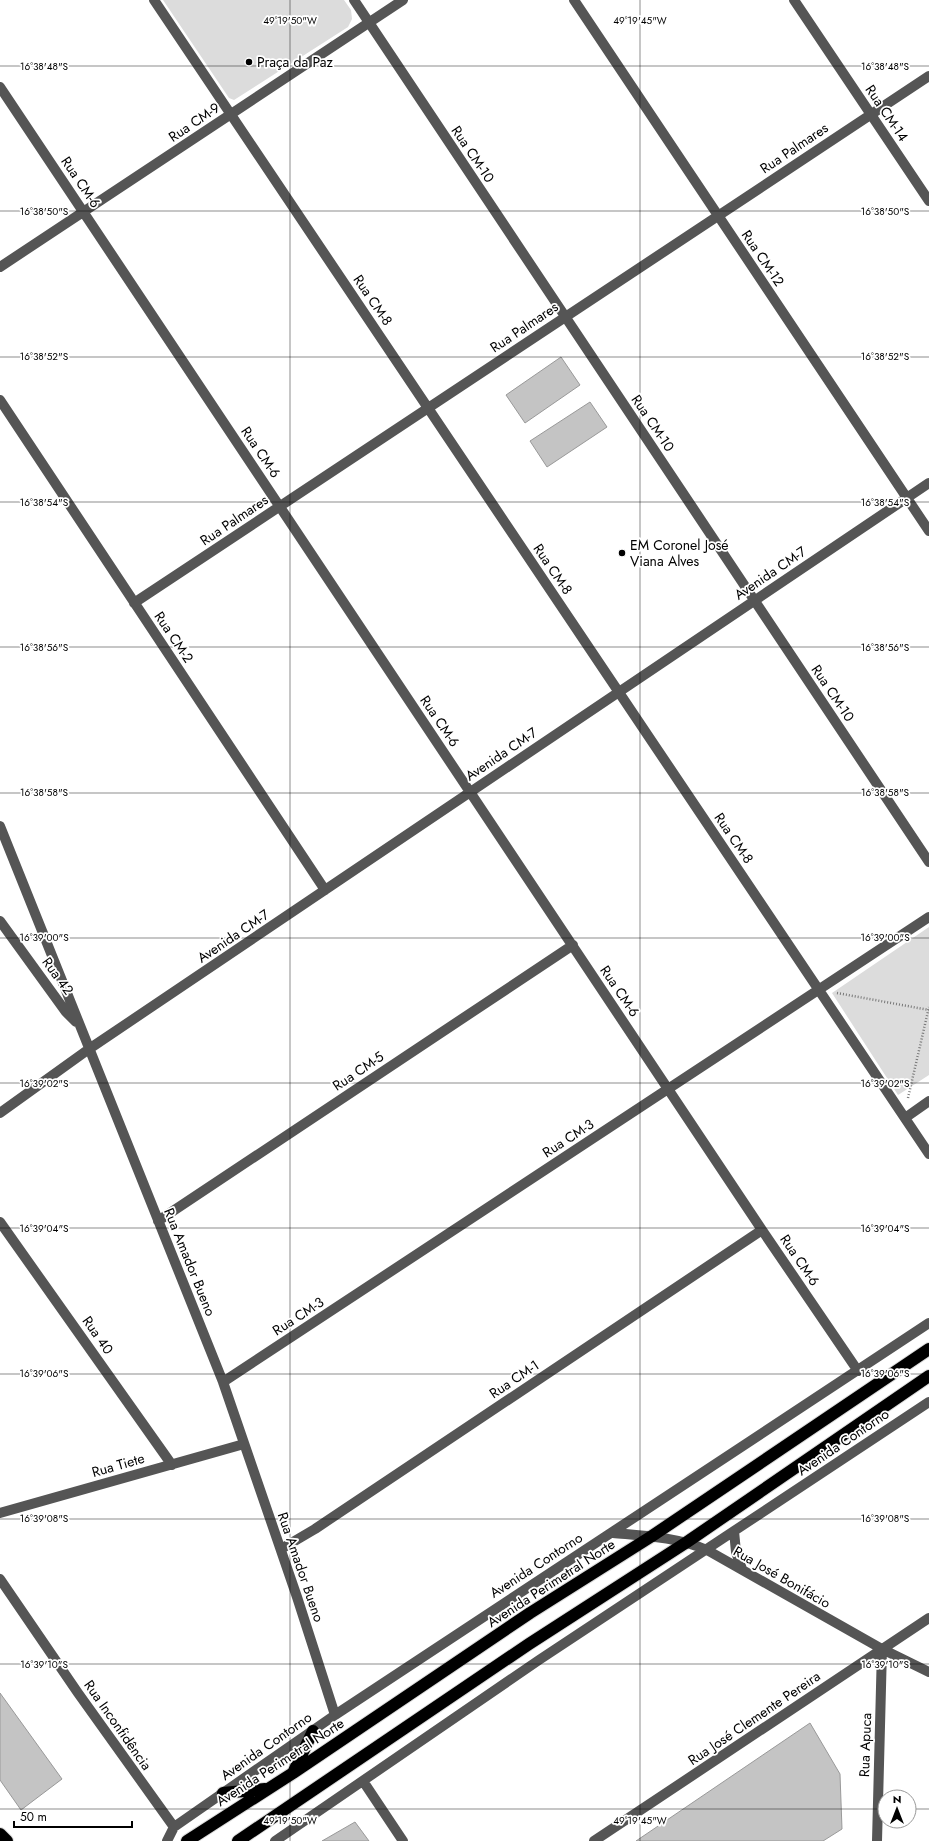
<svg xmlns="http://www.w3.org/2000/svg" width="929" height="1841" viewBox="0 0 929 1841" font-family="Jost,sans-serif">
  <rect width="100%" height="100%" fill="#fff"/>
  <path fill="#dcdcdc" d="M163,0H344L351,10L352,19L348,27L234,100L229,98Z
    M929,927V1075L898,1095L832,993Z"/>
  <path fill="#c4c4c4" stroke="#999" d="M561,357L580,385L525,423L506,395Z
    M590,402L607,427L547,467L530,441Z
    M0,1693L62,1779L21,1810L0,1780Z
    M810,1723L840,1774L842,1829L823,1841H636Z
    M355,1822L369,1841H322Z"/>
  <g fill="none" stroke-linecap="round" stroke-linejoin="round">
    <g stroke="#dbdbdb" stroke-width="14">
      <path id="highway" d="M293,1773L313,1731
        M223,1793L265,1789
        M0,1834L7,1841
        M187,1841L293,1773L530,1613L652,1536L929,1349
        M238,1841L529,1644L687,1542L929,1376"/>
    </g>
    <path stroke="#777" stroke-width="2.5" stroke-dasharray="1 2" stroke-linecap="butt" d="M837,993L929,1010
      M908,1098L929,1007"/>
    <path stroke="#555" stroke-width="10" d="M154,0L929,1154
      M354,0L929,862
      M574,0L929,531
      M794,0L929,201
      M0,87L762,1230L858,1371
      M0,267L403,0
      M0,400L325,890
      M134,603L929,76
      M0,826L223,1382L297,1597L335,1715
      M0,921L66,1012L76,1022
      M0,1113L89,1049L929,483
      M905,1118L929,1101
      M158,1221L573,945
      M0,1222L172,1465
      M223,1382L929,917
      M0,1513L244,1444
      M734,1531L736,1552L742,1569
      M613,1533C646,1536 676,1537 707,1550L882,1649L929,1672
      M281,1549L315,1529L762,1230
      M0,1579L78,1693L174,1827
      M363,1781L403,1841
      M167,1841L174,1827L335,1715L929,1323
      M275,1841L539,1660L929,1402
      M594,1841L929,1618
      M877,1841L882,1649"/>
    <use href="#highway" stroke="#000" stroke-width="12"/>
  </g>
  <path fill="none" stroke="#000" stroke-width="1" stroke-opacity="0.45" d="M290,0V1841M640,0V1841M0,66H929M0,211H929M0,357H929M0,502H929M0,647H929M0,793H929M0,938H929M0,1083H929M0,1228H929M0,1374H929M0,1519H929M0,1664H929M0,1809H885M909,1809H929"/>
  <g fill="#000" stroke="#fff" stroke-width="1.5">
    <circle cx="249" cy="62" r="4"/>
    <circle cx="622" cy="553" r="4"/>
  </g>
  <g text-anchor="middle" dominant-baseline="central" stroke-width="3.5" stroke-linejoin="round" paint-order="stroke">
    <g font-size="14" fill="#000" stroke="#fff" text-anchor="start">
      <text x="257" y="62">Praça da Paz</text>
      <text x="630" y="545">EM Coronel José<tspan x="630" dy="16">Viana Alves</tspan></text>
    </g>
    <g font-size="14" fill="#000" stroke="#fff">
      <text transform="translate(887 113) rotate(56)">Rua CM-14</text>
      <text transform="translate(194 122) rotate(-34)">Rua CM-9</text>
      <text transform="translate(794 148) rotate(-34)">Rua Palmares</text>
      <text transform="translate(473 154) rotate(56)">Rua CM-10</text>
      <text transform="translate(81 182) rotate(56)">Rua CM-6</text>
      <text transform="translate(763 258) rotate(56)">Rua CM-12</text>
      <text transform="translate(373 300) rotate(56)">Rua CM-8</text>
      <text transform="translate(524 327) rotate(-34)">Rua Palmares</text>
      <text transform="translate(653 423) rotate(56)">Rua CM-10</text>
      <text transform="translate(261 452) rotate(56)">Rua CM-6</text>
      <text transform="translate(234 520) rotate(-34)">Rua Palmares</text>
      <text transform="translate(553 569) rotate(56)">Rua CM-8</text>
      <text transform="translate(770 573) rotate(-34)">Avenida CM-7</text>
      <text transform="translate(174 637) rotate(56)">Rua CM-2</text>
      <text transform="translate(833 693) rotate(56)">Rua CM-10</text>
      <text transform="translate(440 721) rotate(56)">Rua CM-6</text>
      <text transform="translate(501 754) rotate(-34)">Avenida CM-7</text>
      <text transform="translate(734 838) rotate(56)">Rua CM-8</text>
      <text transform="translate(233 936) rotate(-34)">Avenida CM-7</text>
      <text transform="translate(58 976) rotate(54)">Rua 42</text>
      <text transform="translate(620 991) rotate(56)">Rua CM-6</text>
      <text transform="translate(358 1071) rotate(-34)">Rua CM-5</text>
      <text transform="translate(568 1138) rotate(-33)">Rua CM-3</text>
      <text transform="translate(800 1260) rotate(56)">Rua CM-6</text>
      <text transform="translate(190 1262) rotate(68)">Rua Amador Bueno</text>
      <text transform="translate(298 1316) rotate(-33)">Rua CM-3</text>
      <text transform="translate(98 1335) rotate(55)">Rua 40</text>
      <text transform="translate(514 1379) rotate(-34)">Rua CM-1</text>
      <text transform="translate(843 1442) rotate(-34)">Avenida Contorno</text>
      <text transform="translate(118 1465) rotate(-16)">Rua Tiete</text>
      <text transform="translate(536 1565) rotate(-33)">Avenida Contorno</text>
      <text transform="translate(301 1567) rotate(71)">Rua Amador Bueno</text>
      <text transform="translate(782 1577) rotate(30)">Rua José Bonifácio</text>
      <text transform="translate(551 1583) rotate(-33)">Avenida Perimetral Norte</text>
      <text transform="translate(754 1718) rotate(-34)">Rua José Clemente Pereira</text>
      <text transform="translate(118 1725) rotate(55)">Rua Inconfidência</text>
      <text transform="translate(865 1745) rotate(-88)">Rua Apuca</text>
      <text transform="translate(266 1746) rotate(-35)">Avenida Contorno</text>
      <text transform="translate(280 1762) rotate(-33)">Avenida Perimetral Norte</text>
    </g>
  </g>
  <g font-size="10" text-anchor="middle" fill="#000" stroke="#fff" stroke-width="3.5" stroke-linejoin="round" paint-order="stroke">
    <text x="290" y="24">49°19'50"W</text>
    <text x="640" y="24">49°19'45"W</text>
    <text x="44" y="70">16°38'48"S</text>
    <text x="885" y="70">16°38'48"S</text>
    <text x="44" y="215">16°38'50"S</text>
    <text x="885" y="215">16°38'50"S</text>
    <text x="44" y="360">16°38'52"S</text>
    <text x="885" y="360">16°38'52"S</text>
    <text x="44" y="506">16°38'54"S</text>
    <text x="885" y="506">16°38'54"S</text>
    <text x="44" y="651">16°38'56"S</text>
    <text x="885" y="651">16°38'56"S</text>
    <text x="44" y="796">16°38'58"S</text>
    <text x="885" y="796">16°38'58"S</text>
    <text x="44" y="941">16°39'00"S</text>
    <text x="885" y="941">16°39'00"S</text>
    <text x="44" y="1087">16°39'02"S</text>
    <text x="885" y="1087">16°39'02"S</text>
    <text x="44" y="1232">16°39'04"S</text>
    <text x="885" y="1232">16°39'04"S</text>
    <text x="44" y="1377">16°39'06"S</text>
    <text x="885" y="1377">16°39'06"S</text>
    <text x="44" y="1522">16°39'08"S</text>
    <text x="885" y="1522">16°39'08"S</text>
    <text x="44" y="1668">16°39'10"S</text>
    <text x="885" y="1668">16°39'10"S</text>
    <text x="290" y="1824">49°19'50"W</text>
    <text x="640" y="1824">49°19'45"W</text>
  </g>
  <g transform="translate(897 1809)"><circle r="19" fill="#ffffff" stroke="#999999"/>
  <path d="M0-3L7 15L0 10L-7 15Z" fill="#000000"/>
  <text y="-6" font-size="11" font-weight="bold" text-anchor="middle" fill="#000000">N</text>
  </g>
  <path d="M14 1821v6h118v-6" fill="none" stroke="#000000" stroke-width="2"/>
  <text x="20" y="1821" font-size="12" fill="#000000" stroke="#ffffff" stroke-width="3" paint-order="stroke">50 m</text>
</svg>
